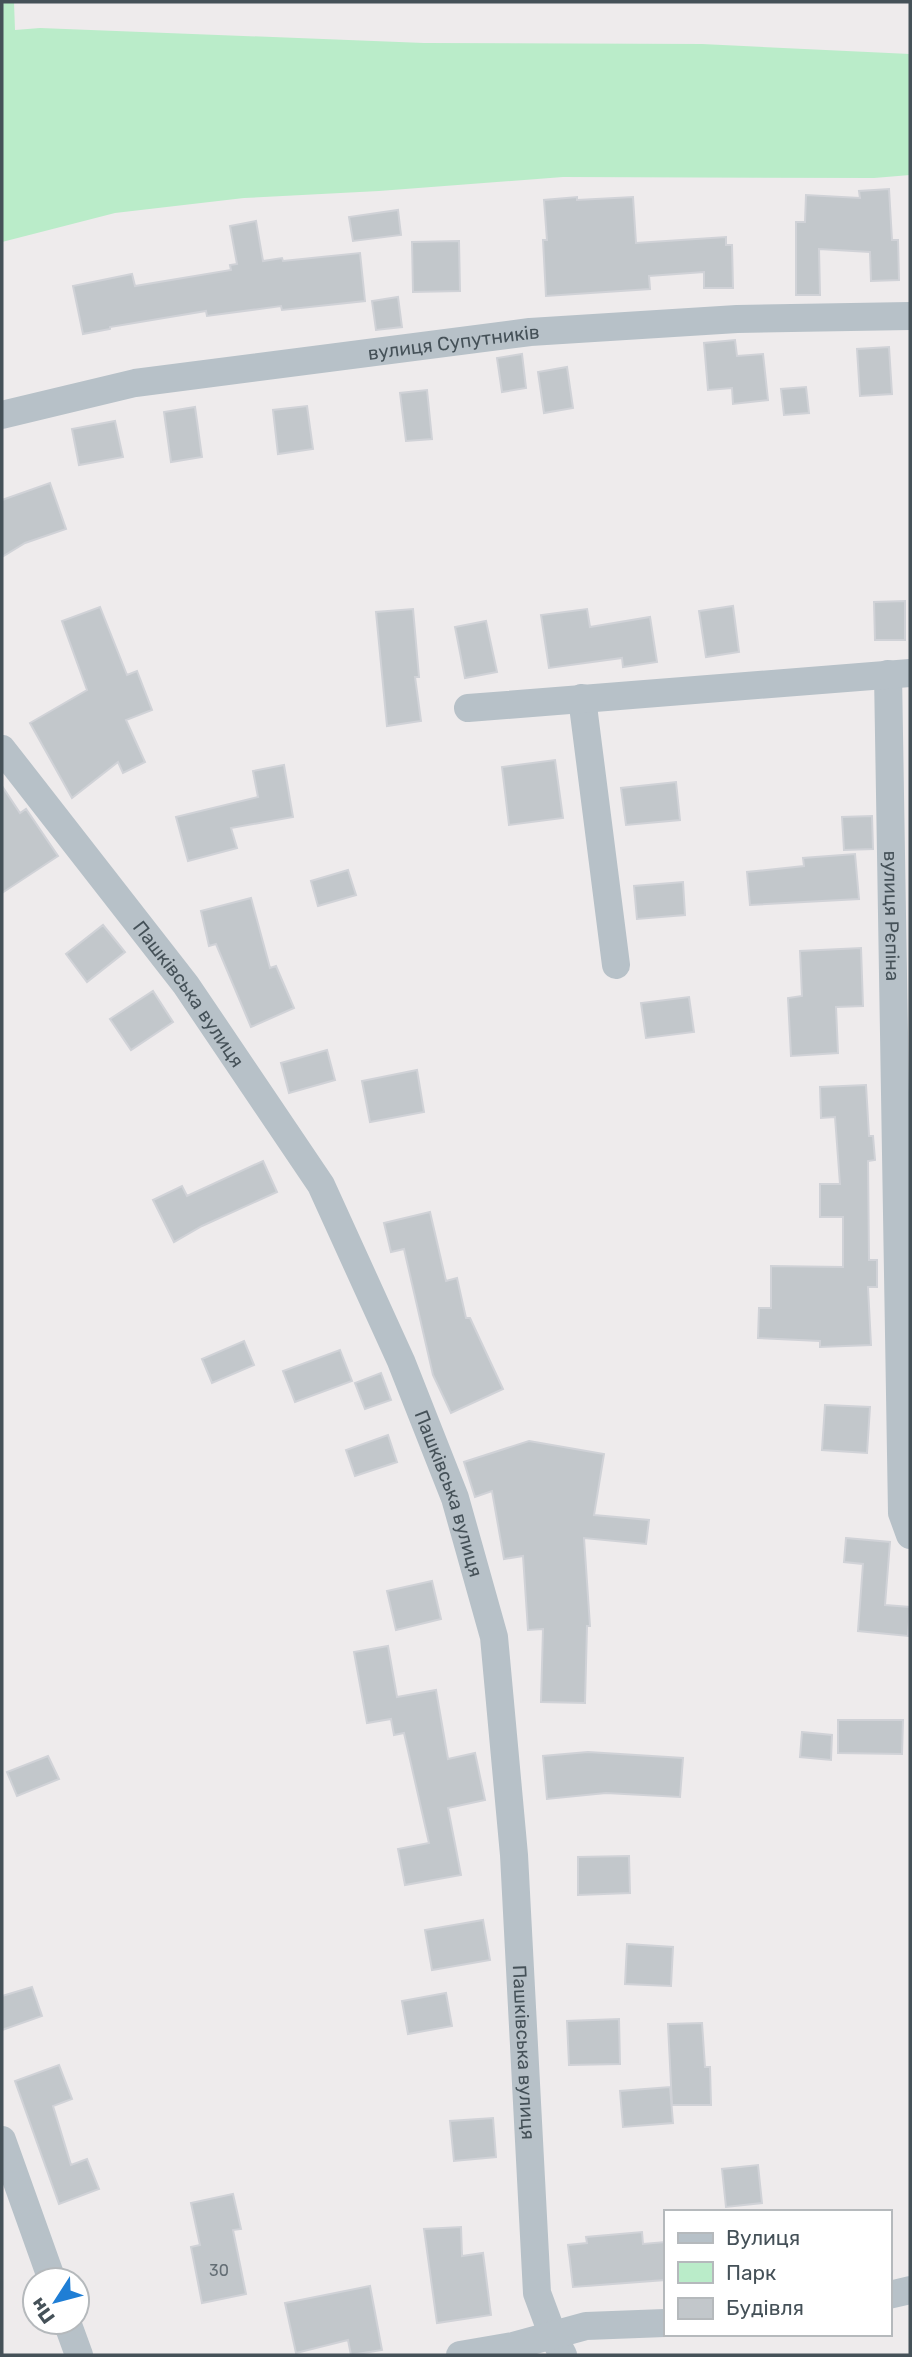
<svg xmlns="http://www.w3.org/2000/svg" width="912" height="2357" viewBox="0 0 912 2357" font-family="Rubik,sans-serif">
  <rect width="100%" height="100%" fill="#eeebec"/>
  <path fill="#baecc9" d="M2,2H14L15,30L40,28L424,43L702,44L910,54V175L874,178L563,177L379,191L244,198L115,213L2,242Z"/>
  <path fill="#c2c7cb" stroke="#d0d2d7" stroke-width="2" d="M889,189L892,240H898L899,280L871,281L870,252L819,249L820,295H796V222H805L806,195L860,198L859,191Z
    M577,197V200L633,197L636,243L726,237V245H732L733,288H704V272L649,276L650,289L546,296L543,240H547L544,200Z
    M398,210L401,235L353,241L349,217Z
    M256,221L263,261L282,258L283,261L360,253L365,301L282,310L281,306L207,316L206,311L110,327V329L83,334L73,286L132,274L135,286L231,270L230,265L237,264L230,226Z
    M459,241L460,291L413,292L412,242Z
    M398,297L402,327L376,330L372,301Z
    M735,340L737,356L763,354L768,400L733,404L732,388L708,390L704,343Z
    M889,347L892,394L860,396L857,349Z
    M522,354L526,388L502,392L497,358Z
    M567,367L573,408L544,413L538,372Z
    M806,387L809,413L784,415L781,389Z
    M427,390L432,439L406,441L400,393Z
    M307,406L313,449L278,454L273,410Z
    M195,407L202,457L171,462L164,412Z
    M115,421L123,457L79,465L72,429Z
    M50,483L66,529L25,543L2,557V500Z
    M905,601V640H875L874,602Z
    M733,606L739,652L706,657L699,611Z
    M100,607L127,675L137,671L152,710L126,720L145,762L123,773L118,762L72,798L30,723L87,690L62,621Z
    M413,609L419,677H415L421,721L387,726L376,612Z
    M587,609L590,627L650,617L657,662L623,667L622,658L549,668L541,615Z
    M486,621L497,672L465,678L455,627Z
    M555,760L563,818L509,825L502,767Z
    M284,765L293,817L231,828L237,848L188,861L176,817L258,797L253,771Z
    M676,782L680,820L626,825L621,788Z
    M2,786L20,813L26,809L58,856L2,893Z
    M872,816L873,849L844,850L842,817Z
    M855,854L859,899L750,905L747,872L804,866L803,858Z
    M348,870L356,895L318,906L311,881Z
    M683,882L685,915L637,919L634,886Z
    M251,898L270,968L276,966L294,1008L251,1027L216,944L209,946L201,911Z
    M103,925L125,952L87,982L66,954Z
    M861,948L863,1006L836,1007L838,1053L791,1056L788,998L802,996L800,951Z
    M153,991L173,1022L131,1050L110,1019Z
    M689,997L694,1032L646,1038L641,1003Z
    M327,1050L335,1080L289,1093L281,1063Z
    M417,1070L424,1112L370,1122L362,1081Z
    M866,1085L869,1136H873L875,1160L868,1161L869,1260H877V1287H868L871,1345L820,1347V1341L758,1338L759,1308H771V1266L843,1267V1217H820V1184H840L835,1117L821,1118L820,1087Z
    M263,1161L277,1192L202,1226L174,1242L153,1200L182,1186L187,1196Z
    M430,1212L446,1281L457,1278L466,1318H470L503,1389L451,1413L433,1375L404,1249L391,1252L384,1223Z
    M244,1341L254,1365L212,1383L202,1359Z
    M340,1350L352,1381L295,1402L283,1371Z
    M381,1373L391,1400L365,1409L355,1383Z
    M825,1405L870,1407L867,1453L822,1450Z
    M388,1435L397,1462L355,1476L346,1450Z
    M529,1441L604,1454L594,1515L649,1520L646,1544L584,1538L590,1626H587L585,1703L541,1702L543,1629L528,1630L523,1556L504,1559L492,1491L475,1497L464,1462Z
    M846,1538L890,1542L885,1605L910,1607L908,1636L858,1631L863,1564L844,1562Z
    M432,1581L441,1619L396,1630L387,1591Z
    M388,1646L397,1697L436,1690L448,1759L475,1753L485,1800L448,1808L461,1875L405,1885L398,1849L429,1843L404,1733L394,1735L391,1719L367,1723L354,1652Z
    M838,1720H903L902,1754L838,1753Z
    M802,1732L832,1735L831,1760L800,1757Z
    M588,1752L683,1758L680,1797L606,1793L547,1799L543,1756Z
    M48,1756L59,1779L17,1796L7,1772Z
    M629,1856L630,1893L578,1895V1857Z
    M483,1920L490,1960L432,1970L425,1930Z
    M627,1944L673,1947L671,1986L625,1984Z
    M32,1987L42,2016L2,2030V1996Z
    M446,1993L452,2026L408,2034L402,2001Z
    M619,2019L620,2064L569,2065L567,2021Z
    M702,2023L705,2067H710L711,2105H672L668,2024Z
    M59,2065L72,2099L53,2106L71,2165L87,2159L99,2189L59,2204L15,2081Z
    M670,2087L673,2123L623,2127L620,2091Z
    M493,2118L496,2157L454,2161L450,2121Z
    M758,2165L762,2203L726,2207L722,2169Z
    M233,2194L241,2229L233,2230L246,2294L202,2303L191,2247L200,2245L191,2203Z
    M461,2227L462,2256L483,2253L491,2315L437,2323L424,2229Z
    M642,2232L643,2244L665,2242V2280L573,2287L568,2245L587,2243L586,2237Z
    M370,2286L382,2350L351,2355L348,2340L296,2353L285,2303Z"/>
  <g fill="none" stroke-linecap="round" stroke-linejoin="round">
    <g stroke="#b7c1c8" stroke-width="28">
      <path id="s1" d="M2,415L135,383L530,332L737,319L910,316"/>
      <path id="s2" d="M888,674L902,1513L910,1535"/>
      <path d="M582,698L616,965"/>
      <path d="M468,708L910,673"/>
      <path id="s3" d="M2,749L186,985L321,1185L401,1361L455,1498L494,1637L514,1855L537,2293L553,2336L563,2355"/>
      <path d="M2,2140L52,2280"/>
      <path d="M889,2295L910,2290"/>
      <path d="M67,2322L79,2355"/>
      <path d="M460,2355L513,2346L586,2326L665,2323"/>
    </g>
  </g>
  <g text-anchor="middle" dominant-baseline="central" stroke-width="6" stroke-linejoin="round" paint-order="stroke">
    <g font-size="16" fill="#646e75">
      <text x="219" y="2270">30</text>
    </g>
    <g font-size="19" fill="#455158" stroke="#fff">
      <text stroke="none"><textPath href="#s1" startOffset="458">вулиця Супутників</textPath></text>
      <text stroke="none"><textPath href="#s2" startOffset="242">вулиця Рєпіна</textPath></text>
      <text stroke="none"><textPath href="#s3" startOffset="308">Пашківська вулиця</textPath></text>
      <text stroke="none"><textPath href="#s3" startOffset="875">Пашківська вулиця</textPath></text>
      <text stroke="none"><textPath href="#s3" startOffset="1442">Пашківська вулиця</textPath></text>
    </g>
  </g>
  <rect width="912" height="2357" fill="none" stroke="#455158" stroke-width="7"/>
  <rect x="664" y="2210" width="228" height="126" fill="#ffffff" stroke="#b5b9bc" stroke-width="2"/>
  <rect x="678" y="2233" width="35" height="10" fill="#b7c1c8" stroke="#b5b9bc" stroke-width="2"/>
  <text x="726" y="2245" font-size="21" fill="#455158">Вулиця</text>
  <rect x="678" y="2262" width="35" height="21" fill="#baecc9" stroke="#b5b9bc" stroke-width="2"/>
  <text x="726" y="2280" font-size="21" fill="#455158">Парк</text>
  <rect x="678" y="2298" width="35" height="21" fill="#c2c7cb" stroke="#b5b9bc" stroke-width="2"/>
  <text x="726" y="2315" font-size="21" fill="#455158">Будівля</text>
  <g transform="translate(56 2301) rotate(234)"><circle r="33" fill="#ffffff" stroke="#b5b9bc" stroke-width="2"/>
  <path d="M0-5L12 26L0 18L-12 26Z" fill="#1f7ed5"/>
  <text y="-10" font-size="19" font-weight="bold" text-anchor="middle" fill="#455158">Пн</text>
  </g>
</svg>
